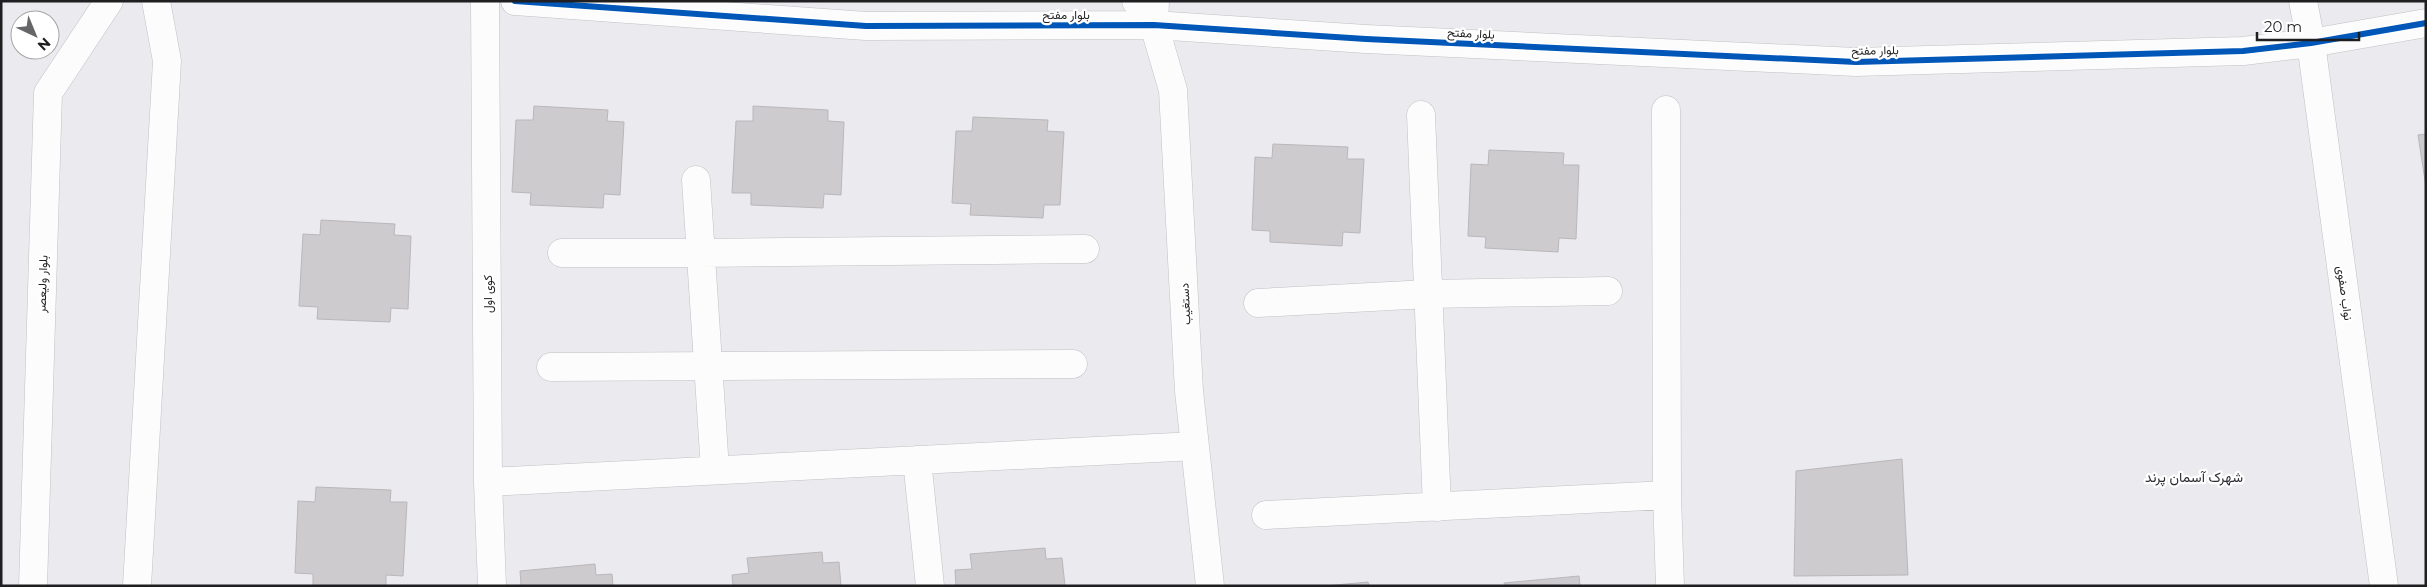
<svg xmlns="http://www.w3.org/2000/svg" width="2427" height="587" viewBox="0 0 2427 587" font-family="Montserrat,Vazirmatn,sans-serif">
  <rect width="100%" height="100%" fill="#ebeaee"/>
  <path fill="#cdcbce" stroke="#b9b7ba" d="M534,106L608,110L607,121L624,122L620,195L604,194L603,208L530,205L531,193L512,192L516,120H533Z
    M753,106L828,110V121L844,122L841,195L824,194L823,208L751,205V193H732L736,121H753Z
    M973,117L1048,120L1047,131L1064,132L1060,205H1044L1043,218L970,215L971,204L952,203L956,131H972Z
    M2426,134V187L2418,135Z
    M1273,144L1348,147L1347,159H1364L1360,233L1343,232L1342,246L1270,242V231L1252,230L1255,157L1272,158Z
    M1489,150L1564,153L1563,165H1579L1576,239L1559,238L1558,252L1485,248L1486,237L1468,236L1471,164L1488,165Z
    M321,220L395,224L394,235L411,236L408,309L391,308L390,322L317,319L318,307L299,306L303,234L320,235Z
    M1902,459L1908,575L1794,576L1796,471Z
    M316,487L391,490L390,502H407L403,576L386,575V586H321L313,585V574L295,573L298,501L315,502Z
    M1045,548L1046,559L1062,558L1065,586H956L955,570L972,569L970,554Z
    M822,552L823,563L839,562L841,586H733L732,575L749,573L747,558Z
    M595,564L596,575L612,574L613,586H515L521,585L520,571Z
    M1579,576L1580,586H1505L1504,583Z
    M1368,582L1369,586H1325Z"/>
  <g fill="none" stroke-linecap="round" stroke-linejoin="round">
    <g stroke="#c1c0c4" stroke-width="29">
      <path id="minor" d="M485,1L488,482L492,586
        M515,1L866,26L1154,25L1366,39L1856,62L2243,51L2311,43L2426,23
        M1136,1L1154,25L1155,1
        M2303,1L2311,43L2384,586
        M1154,25L1173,90L1189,391L1210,586
        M1666,110L1667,495L1670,586
        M1421,115L1437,507
        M696,180L715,470
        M562,253H701L1085,249
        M1258,303L1428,294L1608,291
        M551,367L1073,364
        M917,460L930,586
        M488,482L1195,446
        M1266,515L1667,495
        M33,586L48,93L109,1
        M137,586L167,61L156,1"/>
    </g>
    <use href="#minor" stroke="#fcfcfc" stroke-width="28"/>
    <g stroke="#fff" stroke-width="9">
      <path id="cycleway" d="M515,1L866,26L1154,25L1366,39L1856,62L2243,51L2311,43L2426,23"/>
    </g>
    <use href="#cycleway" stroke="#0057b8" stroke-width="6"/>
  </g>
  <g text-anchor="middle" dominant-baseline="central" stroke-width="4.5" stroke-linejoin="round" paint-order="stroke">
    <g font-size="12" fill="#1f1f21" stroke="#fff">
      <text x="1066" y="14">بلوار مفتح</text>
      <text transform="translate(1471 33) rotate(3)">بلوار مفتح</text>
      <text transform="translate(1875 50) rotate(-1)">بلوار مفتح</text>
      <text transform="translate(42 284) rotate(-88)">بلوار ولیعصر</text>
      <text transform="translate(2345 293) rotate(82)">نواب صفوی</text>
      <text transform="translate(487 294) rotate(-90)">کوی اول</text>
      <text transform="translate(1185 304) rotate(-93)">دستغیب</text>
    </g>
    <g font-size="14" fill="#2c2b31" stroke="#fff">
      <text x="2194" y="477">شهرک آسمان پرند</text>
    </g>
  </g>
  <rect width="2427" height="587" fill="none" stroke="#1f1f21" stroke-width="5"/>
  <g transform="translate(35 35) rotate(136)"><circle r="24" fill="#ffffff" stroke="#a5a5a6"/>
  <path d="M0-4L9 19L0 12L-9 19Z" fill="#666669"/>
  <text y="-8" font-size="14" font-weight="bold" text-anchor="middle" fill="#1f1f21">N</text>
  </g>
  <path d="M2257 32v8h102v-8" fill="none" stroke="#1f1f21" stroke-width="2.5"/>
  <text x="2264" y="32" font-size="15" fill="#1f1f21" stroke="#ffffff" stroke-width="4" paint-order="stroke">20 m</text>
</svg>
